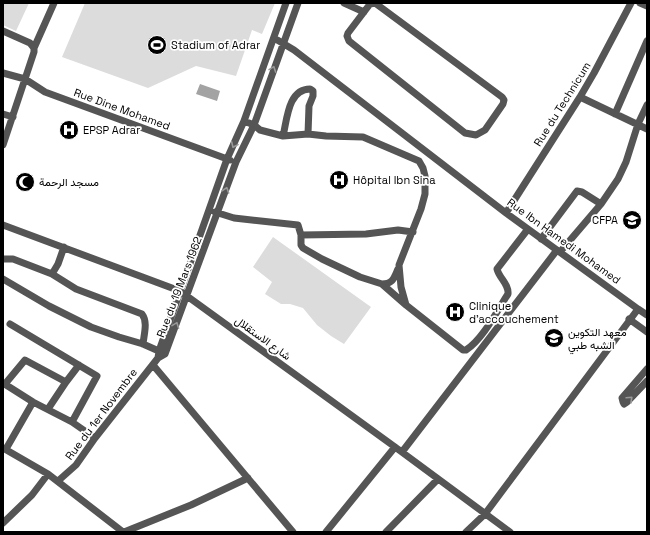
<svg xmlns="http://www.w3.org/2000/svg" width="650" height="535" viewBox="0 0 650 535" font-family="'Space Grotesk',Vazirmatn,sans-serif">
  <rect width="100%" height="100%" fill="#fff"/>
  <path fill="#dcdcdc" d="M3,3H29L16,31L3,25Z
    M85,3H275L262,34L252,30L236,76L196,66L148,88L62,57Z
    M273,237L371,307L344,344L331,336L317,325L303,308L290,304H281L265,294L272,282L253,267Z"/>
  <path fill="#a3a3a3" d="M200,84L220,91L217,101L196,94Z"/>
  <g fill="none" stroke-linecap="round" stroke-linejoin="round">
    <path stroke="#555" stroke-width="7" d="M344,3L364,12
      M375,3L502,97L504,100L503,104L485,130L476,135L465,133L349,41L347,36L348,33L370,4Z
      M640,3L647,6
      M3,31L30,43L34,48V52L3,145
      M274,38L294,50L506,213L638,309L485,514L466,532
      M34,48L54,3
      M3,73L25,79L45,92L230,160
      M580,97L647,129
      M3,114L13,117
      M615,114L647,41
      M244,121L254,125L260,130L283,136L308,134L326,136L363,137L419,161L423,168L425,176V194L421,209L399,265L401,287L406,305L463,350H466C483,339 497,311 508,294C509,284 499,278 497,269L528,229
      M283,136C287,120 288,89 310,89L313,91V96L309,106L308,134
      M215,212L234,218L298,225L301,235V245L303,248L322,259L360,277L382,284L406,305
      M506,213L580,97L594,73L631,3
      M3,225L180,291L395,447L510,532
      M301,235L366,234L398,230L413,232
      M541,239L577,191L582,192L601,204
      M560,252L601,204L618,179L626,162L638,124L647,105
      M3,259H13L52,274L58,264L64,247
      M52,274L76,289L142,314C148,322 144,334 143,344
      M3,279L49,306L91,327L119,337L143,344L161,352
      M382,284C393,284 394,278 398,269
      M638,309L647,315
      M629,319L647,332
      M10,324L97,376L72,422
      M158,358L159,351L227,159L244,121L286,3
      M153,365L293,532
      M647,369L622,398L623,402L624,404L627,402L647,381
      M3,383L33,402L72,422L95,438
      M5,384L25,360L66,382
      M48,409L66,382L79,365
      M3,448L48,474L123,532
      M6,449L33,402
      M402,452L557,250
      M58,481L76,465L95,438L158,358L165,354L236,162L254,125L298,3
      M3,523L32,495L48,474
      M124,532L191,505L248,478
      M326,532L395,447
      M386,532L438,479"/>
  </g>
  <defs><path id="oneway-chevron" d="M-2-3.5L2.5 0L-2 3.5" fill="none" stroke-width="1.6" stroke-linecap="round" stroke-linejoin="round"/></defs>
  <g stroke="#999">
    <use href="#oneway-chevron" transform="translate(273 69) rotate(-70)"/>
    <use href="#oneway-chevron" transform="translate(234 145) rotate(114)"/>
    <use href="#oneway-chevron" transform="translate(226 190) rotate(-71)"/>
    <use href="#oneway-chevron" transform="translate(176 325) rotate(-69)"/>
    <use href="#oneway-chevron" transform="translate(630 399) rotate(-43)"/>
  </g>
  <defs>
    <g id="stadium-disc" transform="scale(1)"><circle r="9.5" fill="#000" stroke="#fff"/><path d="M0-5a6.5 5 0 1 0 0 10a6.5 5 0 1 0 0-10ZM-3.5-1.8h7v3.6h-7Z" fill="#fff"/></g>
    <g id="hospital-disc" transform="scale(1)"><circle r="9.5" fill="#000" stroke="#fff"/><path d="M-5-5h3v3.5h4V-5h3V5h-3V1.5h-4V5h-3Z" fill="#fff"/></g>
    <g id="mosque-disc" transform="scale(1)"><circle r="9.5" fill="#000" stroke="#fff"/><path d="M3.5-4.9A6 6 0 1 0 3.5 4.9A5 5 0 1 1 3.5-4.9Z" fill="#fff"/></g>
    <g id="university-disc" transform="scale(1)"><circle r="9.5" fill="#000" stroke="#fff"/><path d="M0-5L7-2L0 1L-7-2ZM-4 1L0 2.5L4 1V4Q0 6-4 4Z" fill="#fff"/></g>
  </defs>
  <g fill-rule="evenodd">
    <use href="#stadium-disc" x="157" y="45"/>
    <use href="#hospital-disc" x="69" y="130"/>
    <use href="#hospital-disc" x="339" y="180"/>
    <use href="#mosque-disc" x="25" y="182"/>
    <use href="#university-disc" x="632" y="220"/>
    <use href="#hospital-disc" x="455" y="312"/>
    <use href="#university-disc" x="554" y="338"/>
  </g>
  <g text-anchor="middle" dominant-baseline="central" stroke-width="3.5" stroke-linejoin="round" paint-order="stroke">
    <g font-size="11" fill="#000" stroke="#fff" text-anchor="start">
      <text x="171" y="45">Stadium of Adrar</text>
      <text x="83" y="130">EPSP Adrar</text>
      <text x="353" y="180">Hôpital Ibn Sina</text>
      <text x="39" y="182">مسجد الرحمة</text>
      <text x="618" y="220" text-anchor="end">CFPA</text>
      <text x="469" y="306">Clinique<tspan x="469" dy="13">d'accouchement</tspan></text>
      <text x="568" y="332">معهد التكوين<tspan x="568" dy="13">الشبه طبي</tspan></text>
    </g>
    <g font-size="11" fill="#000" stroke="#fff">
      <text transform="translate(562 104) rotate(-58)">Rue du Technicum</text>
      <text transform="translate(122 109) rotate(20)">Rue Dine Mohamed</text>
      <text transform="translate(564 241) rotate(36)">Rue Ibn Hamedi Mohamed</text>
      <text transform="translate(179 287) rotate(-69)">Rue du 19 Mars 1962</text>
      <text transform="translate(263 338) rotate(36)">شارع الاستقلال</text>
      <text transform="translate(101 414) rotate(-53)">Rue du 1er Novembre</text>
    </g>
  </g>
  <rect width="650" height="535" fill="none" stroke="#000000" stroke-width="8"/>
</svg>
